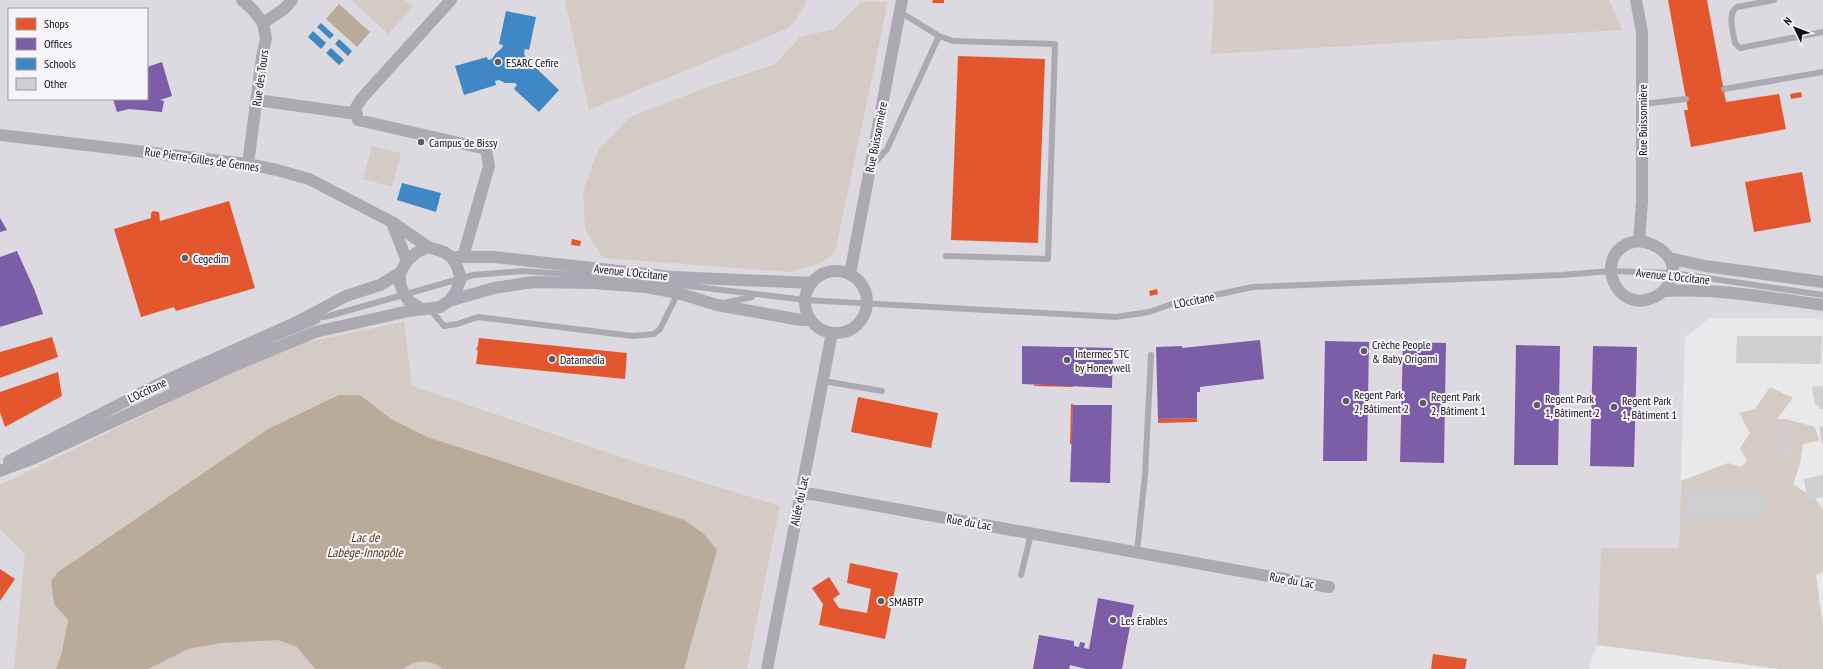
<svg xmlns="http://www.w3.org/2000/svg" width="1823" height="669" viewBox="0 0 1823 669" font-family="'PT Sans Narrow',sans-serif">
  <rect width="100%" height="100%" fill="#e9e8eb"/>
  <path fill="#ddd9e0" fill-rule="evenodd" d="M0,0H1823V320L1809,318H1710L1685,337L1679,548H1601L1597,644L1589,669H0ZM9,9H147V99H9Z"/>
  <path fill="#d4cbc4" d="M351,0H405L413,7L388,34Z
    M565,0H806L805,6L789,28L589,110Z
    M1214,0H1609L1622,30L1211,54Z
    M861,2H888L835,252L821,263L789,272L603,258L585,229L583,191L598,150L630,117L716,84L775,64L800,37L834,29Z
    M372,146L401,153L392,187L363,179Z
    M404,322L412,386L630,460L780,506L747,669H14L25,554L0,529V485L234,371L296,344Z
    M1770,387L1793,398L1777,419H1786L1815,427L1819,441L1803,444L1800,464L1793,484L1816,500L1823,510V572L1816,575L1823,627V669H1780L1597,645L1601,548H1679L1681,481L1728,463L1741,467L1747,461L1740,448L1750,433L1739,413L1755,409Z"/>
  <path fill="#b9aa9a" d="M339,4L370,32L357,47L326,19Z
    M339,395H360L391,419L427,437L684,520L704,534L717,550L684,669H443C431,659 415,659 403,669H315L297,647L278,640L221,643L188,649L148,669H56L62,652L68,620L54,604L51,581L58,572L268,429Z"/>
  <path fill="#e4572e" d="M933,0H944V3H932Z
    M1668,0H1707L1726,102L1779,94L1786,129L1691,147L1684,110H1688Z
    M958,56L1045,59L1038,243L951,240Z
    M1801,92L1802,97L1791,99L1790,94Z
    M1802,172L1811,222L1754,232L1745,182Z
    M229,201L255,288L176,311L174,307L141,317L114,229L151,218V213L153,211L159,212L160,221Z
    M572,239L581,241L580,246L571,245Z
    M1157,289L1158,294L1150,296L1149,291Z
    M52,337L58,357L0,378V352Z
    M479,338L627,353L625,379L476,364L478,350H476L478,345Z
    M58,372L62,396L5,427L0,412V392Z
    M1034,385H1073V387L1034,386Z
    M858,397L938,413L931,448L851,432Z
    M1071,404H1073L1072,444H1070Z
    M1197,418V422L1158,423V419Z
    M850,563L898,573L885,639L819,625L823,604L812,588L829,577L840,594L833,599L839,608L867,613L871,589L847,583Z
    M0,569L15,579L0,601Z
    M1433,654L1467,659L1465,669H1431Z"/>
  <path fill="#7b5ea7" d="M162,62L172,96L160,100L164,101L162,112L129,109L117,112L113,99H147V67Z
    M0,218L7,230L0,232Z
    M17,251L35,291L43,314L0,327V257Z
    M1260,340L1264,379L1200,387V392H1197V418L1158,419L1156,347L1182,346V348Z
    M1325,341L1369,342L1367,461H1323Z
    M1403,342L1446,343L1444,463L1400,462Z
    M1516,345L1560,346L1558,465H1514Z
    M1022,346L1113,348L1112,388L1022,384Z
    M1593,346L1637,347L1634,467L1590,466Z
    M1073,405H1112L1110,483L1070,482Z
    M1098,598L1134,605L1122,669H1086L1070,665L1069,669H1033L1039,635L1074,641V646L1079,647L1080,642L1085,643L1084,648L1089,649Z"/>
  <path fill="#3f88c5" d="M506,11L536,17L529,50L525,49L524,53L528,66L532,70L535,67L559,90L539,112L514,89L517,85L515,83H505L499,80L495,81L496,85L464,95L455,66L487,57L488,60L492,59L496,53L502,48L503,45L499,44Z
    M321,23L334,35L330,39L317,27Z
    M313,31L326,43L321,49L308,37Z
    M339,39L352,51L348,56L335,44Z
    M331,48L344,60L339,65L326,53Z
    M402,183L441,193L436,212L397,200Z"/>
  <path fill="#cfced0" d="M1737,336H1822L1821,364L1736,363Z
    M1823,386V409H1819V405H1815L1812,387Z
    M1823,426V444H1822L1819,427Z
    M1787,436L1792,456L1783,459L1778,439Z
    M1823,475V497L1808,500L1804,479Z
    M1686,489L1766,491V519L1685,517Z"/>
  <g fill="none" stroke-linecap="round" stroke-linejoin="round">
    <path stroke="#ada9b2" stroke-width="6" d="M1774,0L1737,7C1727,13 1733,32 1735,43L1740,48L1823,32
      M900,12L939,36L953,41L1055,44L1048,259L946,256
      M1724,89L1823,72
      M1642,104L1686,99
      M873,165L887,149L939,36
      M724,303L752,297
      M430,309L444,326L457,324L478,317L633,336L654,334L660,329L678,293
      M310,319L329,316L473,275L523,271L622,278L805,300L1116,317L1149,312L1172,304L1253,287L1562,275L1611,271L1673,273L1823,295
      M823,381L882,391
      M172,387L276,338L317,321
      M1137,552L1145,475L1151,355
      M1021,575L1031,534"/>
    <path stroke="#ada9b2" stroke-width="12" d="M242,0L253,10L263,23L266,38L262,57L248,164
      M451,0L362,98L355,109L358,120L486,149L489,166L463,257
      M1636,0L1642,32V202L1639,241
      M263,23L284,9L292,0
      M257,100L357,114
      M0,135L248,164L277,170L309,179L392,222L428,247
      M392,223L407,261
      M1639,241C1662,244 1684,264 1667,287C1663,292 1658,296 1652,298C1617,313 1594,260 1627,244C1631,242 1635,242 1639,241Z
      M457,257H494L673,277L812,283
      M1669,258L1705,266L1823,282
      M805 302a31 31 0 1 1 62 0a31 31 0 1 1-62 0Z
      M850,274L902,0
      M1664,291C1717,288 1771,298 1823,305
      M449,301L494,288L533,282L593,283L646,287L678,293L717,305L801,320H811
      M9,461L165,381L297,322L346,296L380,285L400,273
      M0,471L32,459L233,366L315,332L409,311L440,307L449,301L456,292L461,278L456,264L451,257L444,252L428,247L416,253L407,261L400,273V284L404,294L409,301L422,309
      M801,492L1329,587
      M767,669L832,333"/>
  </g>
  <g fill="#5d5c5f" stroke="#f6f4fa" stroke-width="1.5">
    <circle cx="498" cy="62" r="4"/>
    <circle cx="421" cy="142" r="4"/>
    <circle cx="185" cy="258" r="4"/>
    <circle cx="1364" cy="351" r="4"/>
    <circle cx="552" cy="359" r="4"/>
    <circle cx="1067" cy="360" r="4"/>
    <circle cx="1346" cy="401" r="4"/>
    <circle cx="1423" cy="403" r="4"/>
    <circle cx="1537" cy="405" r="4"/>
    <circle cx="1614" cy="407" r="4"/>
    <circle cx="881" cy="601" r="4"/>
    <circle cx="1113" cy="620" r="4"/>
  </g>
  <g text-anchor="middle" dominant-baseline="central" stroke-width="4" stroke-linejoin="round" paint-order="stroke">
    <g font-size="12" fill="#121113" stroke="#f6f4fa" text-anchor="start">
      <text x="506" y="62">ESARC Cefire</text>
      <text x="429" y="142">Campus de Bissy</text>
      <text x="193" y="258">Cegedim</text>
      <text x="1372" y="344">Crèche People<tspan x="1372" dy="14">&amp; Baby Origami</tspan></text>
      <text x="1075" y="353">Intermec STC<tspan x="1075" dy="14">by Honeywell</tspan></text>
      <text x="560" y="359">Datamedia</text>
      <text x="1354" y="394">Regent Park<tspan x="1354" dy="14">2, Bâtiment 2</tspan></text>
      <text x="1431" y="396">Regent Park<tspan x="1431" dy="14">2, Bâtiment 1</tspan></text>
      <text x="1545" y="398">Regent Park<tspan x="1545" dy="14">1, Bâtiment 2</tspan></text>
      <text x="1622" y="400">Regent Park<tspan x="1622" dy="14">1, Bâtiment 1</tspan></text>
      <text x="889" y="601">SMABTP</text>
      <text x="1121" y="620">Les Érables</text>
    </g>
    <g font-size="12" fill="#121113" stroke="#f6f4fa">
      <text transform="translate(260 78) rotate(-82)">Rue des Tours</text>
      <text transform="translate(1642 120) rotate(-90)">Rue Buissonnière</text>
      <text transform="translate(876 137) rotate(-79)">Rue Buissonnière</text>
      <text transform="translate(202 159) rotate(8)">Rue Pierre-Gilles de Gennes</text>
      <text transform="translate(631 272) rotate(6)">Avenue L'Occitane</text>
      <text transform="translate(1673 276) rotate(6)">Avenue L'Occitane</text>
      <text transform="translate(1194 300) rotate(-12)">L'Occitane</text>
      <text transform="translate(147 390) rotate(-26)">L'Occitane</text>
      <text transform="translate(799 501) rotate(-78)">Allée du Lac</text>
      <text transform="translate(969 522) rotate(10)">Rue du Lac</text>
      <text transform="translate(1292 580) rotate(10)">Rue du Lac</text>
    </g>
    <g font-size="13" font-style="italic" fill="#56360a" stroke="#f6f4fa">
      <text x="365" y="537">Lac de<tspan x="365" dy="15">Labège-Innopôle</tspan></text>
    </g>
  </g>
  <rect x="8" y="8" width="140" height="92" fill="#f6f4fa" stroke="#9b999e"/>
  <rect x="16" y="18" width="20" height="12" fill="#e4572e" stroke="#9b999e"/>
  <text x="44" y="28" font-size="12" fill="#121113">Shops</text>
  <rect x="16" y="38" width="20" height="12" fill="#7b5ea7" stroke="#9b999e"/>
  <text x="44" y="48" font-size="12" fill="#121113">Offices</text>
  <rect x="16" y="58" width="20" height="12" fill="#3f88c5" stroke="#9b999e"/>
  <text x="44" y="68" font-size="12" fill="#121113">Schools</text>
  <rect x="16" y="78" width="20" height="12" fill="#cfced0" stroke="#9b999e"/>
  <text x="44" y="88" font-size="12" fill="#121113">Other</text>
  <g transform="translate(1795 28) rotate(313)" stroke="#f6f4fa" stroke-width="3" paint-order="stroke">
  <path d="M0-3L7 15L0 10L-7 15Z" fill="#121113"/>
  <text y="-6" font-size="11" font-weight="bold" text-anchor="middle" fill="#121113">N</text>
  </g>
</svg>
